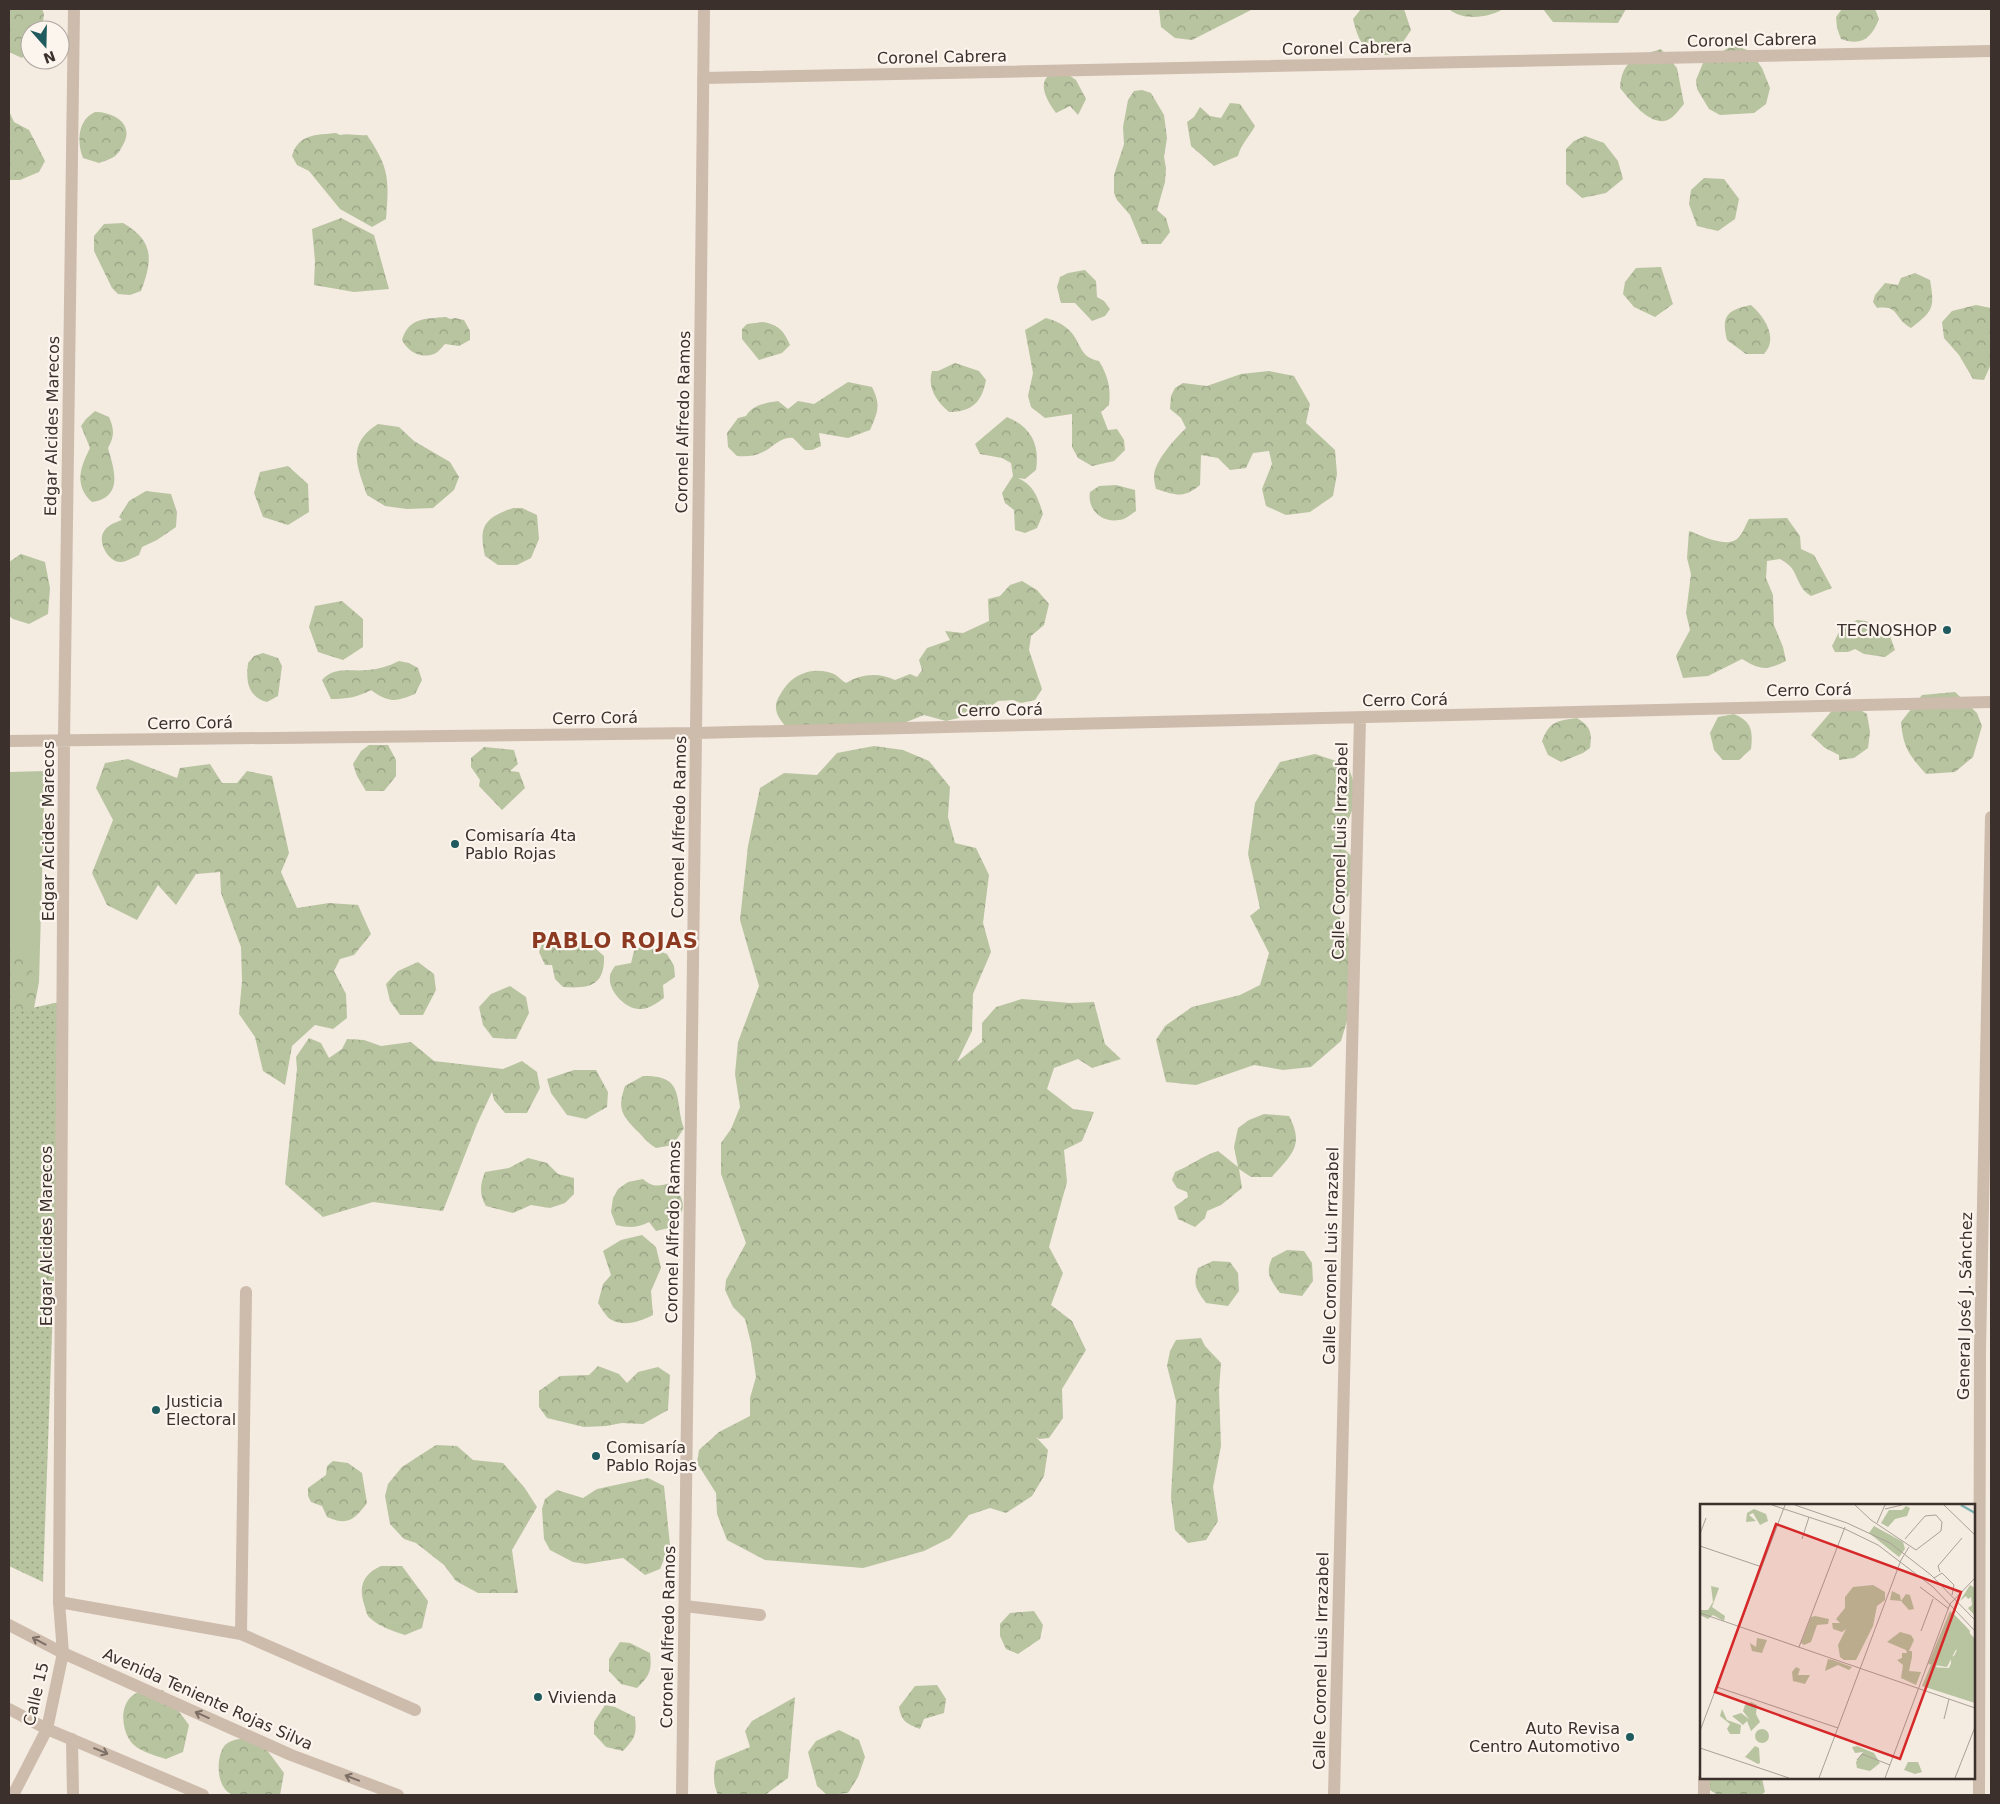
<svg xmlns="http://www.w3.org/2000/svg" width="2000" height="1804" viewBox="0 0 2000 1804" font-family="'DejaVu Sans',sans-serif">
  <defs>
    <pattern id="forest-crowns" width="20" height="18" patternUnits="userSpaceOnUse" patternTransform="scale(1.25)"><rect width="20" height="18" fill="#b8c4a0"/><path d="M2 6a3 3 0 1 1 6 0M12 15a3 3 0 1 1 6 0" fill="none" stroke="#97a083"/></pattern>
    <pattern id="park-dots" width="8" height="8" patternUnits="userSpaceOnUse" patternTransform="scale(1.25)"><rect width="8" height="8" fill="#b8c4a0"/><path d="M2 2h.1M6 6h.1" fill="none" stroke="#97a083" stroke-width="1.8" stroke-linecap="round"/></pattern>
  </defs>
  <rect width="100%" height="100%" fill="#f4ebe1"/>
  <path fill="#b8c4a0" d="M45,771L39,982L9,990V772Z"/>
  <path fill="url(#forest-crowns)" d="M9,9H42L44,14L42,29L30,30V52L22,58L9,52Z
    M1159,9H1253L1192,40L1175,38L1161,27Z
    M1361,9H1404L1411,30L1401,45L1390,55H1370C1361,44 1356,33 1353,19Z
    M1449,9H1503C1489,18 1462,21 1449,9Z
    M1543,9H1626L1618,23L1553,22Z
    M1842,9H1875L1879,19C1872,37 1862,47 1841,39L1837,28L1836,17Z
    M1733,45L1750,51L1762,68L1770,88L1766,104L1754,113L1720,115L1709,109L1697,89L1696,80L1703,63Z
    M1661,49L1677,68L1684,104C1680,108 1676,115 1671,118C1653,131 1630,100 1620,88C1622,59 1637,57 1661,49Z
    M1063,71L1076,80L1086,99L1078,115L1070,106L1056,113C1050,105 1037,86 1048,76C1051,73 1059,72 1063,71Z
    M1142,90L1151,93L1164,115L1167,138L1164,157L1166,168L1165,182L1157,210L1166,218L1170,232L1161,244H1142L1130,215L1117,200L1114,193V175L1124,144L1123,127L1128,100L1134,91Z
    M1230,103L1240,104L1255,126C1249,137 1241,144 1238,156L1214,166L1191,146L1187,122L1194,117L1200,107L1210,116L1221,118Z
    M9,111L14,122L29,130L45,161L39,172L20,180H9Z
    M95,112C114,112 135,124 123,145C121,148 119,153 116,155C112,159 104,161 99,163L83,158C77,143 77,120 95,112Z
    M336,133L340,135C348,133 358,136 367,135C390,169 389,180 386,219L372,227L340,209L309,171L297,165L292,156C298,134 316,135 336,133Z
    M1585,136L1604,143L1618,161L1623,179L1606,193L1582,198L1566,184V149L1574,141Z
    M1704,178L1724,179L1739,199L1735,219L1718,231L1697,226L1689,204L1691,190Z
    M341,218L374,235L389,289L354,292L314,285L315,261L312,229Z
    M123,223C154,241 153,259 141,291L130,295L118,294L112,288L94,251V236L104,224Z
    M1661,267L1673,304L1655,317L1634,307L1623,294L1625,282L1636,268Z
    M1085,270L1096,281L1097,297L1104,301L1110,309L1105,316L1092,321L1075,303H1061L1057,287L1060,277L1068,273Z
    M1915,273L1930,280C1935,308 1933,311 1911,328C1893,318 1900,305 1877,308L1873,302L1875,295L1885,283L1898,285L1901,278Z
    M1751,305C1764,316 1779,338 1764,354H1746L1727,340C1721,316 1727,310 1751,305Z
    M1976,305L1991,308V364L1984,380L1973,379L1959,355L1944,338L1942,322L1952,311Z
    M446,317L450,319L455,318L464,320L470,331V340L459,346L445,344C442,347 439,351 436,353C422,360 408,352 402,340C409,317 425,319 446,317Z
    M1046,318C1056,321 1063,324 1070,331C1082,344 1079,357 1099,361C1108,376 1111,388 1109,405L1101,412L1108,430L1117,429L1124,440L1125,450L1114,461L1092,466L1078,458L1072,447V414L1045,418L1031,407L1028,396L1033,373L1025,330Z
    M763,322C779,325 784,331 790,345L782,353L759,360L742,339V329L747,324Z
    M955,363L979,371L986,380C982,402 972,412 949,412C936,401 927,387 932,371H938Z
    M1269,371L1294,376L1310,404L1306,423L1335,450L1337,474L1333,496L1310,512L1286,515L1266,506L1262,489L1272,464L1269,451L1253,453L1246,468L1230,470L1218,458L1201,455L1200,485C1183,499 1176,495 1156,489C1155,485 1154,481 1154,477C1154,461 1175,439 1186,428L1181,418L1170,409L1171,396L1175,388L1183,383L1207,386L1241,374Z
    M848,382L872,387C881,405 878,412 870,430L848,438L819,433L821,446L812,450H805L793,438C782,436 774,446 765,451C756,456 747,457 737,456L728,447L727,433L738,418L746,416C752,405 765,403 778,401L788,409L798,401L814,404Z
    M95,411L109,417C114,429 115,435 108,448C114,469 124,497 92,502C73,485 81,466 90,448L81,426L86,419Z
    M1007,417C1031,427 1040,444 1036,470L1025,479L1018,478C1034,485 1038,498 1043,514L1037,528L1025,533L1015,530L1014,510L1005,503L1002,493L1013,476L1011,463L1002,458L980,454L975,444Z
    M378,424L399,427L414,441L450,462L459,477L454,490L433,508L407,509L385,506L367,495C357,466 346,444 378,424Z
    M288,466L308,484L309,512L288,525L263,517L254,493L260,472Z
    M1116,485L1135,490L1136,511C1131,514 1125,520 1119,520C1101,523 1087,509 1090,492L1099,486Z
    M146,491L171,494L177,512L176,527L157,540L142,547L139,555C134,557 126,562 121,562C109,563 98,543 103,533C107,525 114,523 122,520L119,517L129,501Z
    M513,508H522L537,515L539,539L531,558L517,565H498L485,556C478,526 485,518 513,508Z
    M1787,518L1800,536L1801,549L1814,555L1832,588L1811,596C1800,590 1799,580 1793,570C1790,565 1785,562 1780,559L1767,561L1766,578L1773,595L1774,625L1783,647L1786,661C1766,671 1761,670 1742,659L1708,676L1683,678L1676,656L1690,630L1686,613L1691,574L1687,558L1689,531C1701,535 1728,550 1739,537C1743,533 1746,524 1749,519Z
    M21,554L45,562L50,588L48,614L29,624L13,619L9,616V562Z
    M1022,581L1037,590L1049,604L1044,625L1031,636L1029,650L1042,689L1035,700L1021,703L1013,700L998,701L986,710L967,716L946,721L924,715L889,729L841,730L824,736L790,731C785,725 776,717 776,708C775,702 780,695 783,690C794,673 814,666 834,674C838,676 842,681 846,683C861,674 878,672 895,680L910,674L917,677L922,670L919,660L927,648L950,640L945,631L963,633L989,621L988,599L1000,596L1010,585Z
    M342,601L363,619V647L343,660L318,652L309,627L315,606Z
    M1857,620L1866,621L1890,636L1895,650L1885,657L1864,654L1855,649L1848,652H1835L1832,646L1841,628Z
    M263,653L278,658L282,666L278,696L267,702C247,696 246,681 248,663L254,656Z
    M399,661L409,663L418,668L422,680L415,694C395,702 389,703 371,690C358,697 347,699 331,699L322,680C335,666 351,672 368,670C379,669 389,666 399,661Z
    M1955,692L1977,713L1982,726L1973,757L1955,772L1926,774C1909,755 1903,747 1901,722L1922,695Z
    M1852,705L1867,714L1870,732L1868,748L1854,758L1839,760V755L1825,748L1811,735L1836,706Z
    M1734,714C1752,722 1753,730 1751,749L1739,760H1723L1714,750L1710,733L1718,717Z
    M1577,718C1591,727 1592,732 1590,748L1583,753L1561,762L1548,755L1542,741C1550,721 1556,721 1577,718Z
    M369,745H388L396,760V776L384,791H366L357,776L353,764L361,751Z
    M874,746L903,750L929,761L950,787L948,817L955,843L976,848L989,875L983,923L991,952L973,994L972,1031L957,1062L982,1042V1023L996,1007L1022,999L1070,1003L1094,1002L1105,1044L1121,1059L1092,1068L1078,1059L1054,1068L1047,1089L1073,1109L1094,1112L1082,1141L1064,1150L1067,1182L1049,1247L1063,1273L1051,1305L1072,1321L1086,1350L1062,1389L1063,1418L1049,1438L1039,1439L1036,1437L1048,1450L1044,1476L1032,1496L1006,1513L990,1508L969,1515L950,1538L924,1551L863,1568L765,1560L727,1540L717,1514L716,1493L697,1463L699,1450L719,1432L750,1416V1398L756,1377L751,1343L745,1319L733,1307L725,1290L726,1280L746,1243L721,1174V1143L731,1129L740,1107L735,1074L738,1042L759,986L740,920L748,846L760,788L784,773L817,775L837,753Z
    M484,747L514,750L518,764L510,771L519,772L525,788L502,810L479,786L480,780L471,767V758Z
    M1315,754L1348,765L1358,796L1346,825L1344,849L1356,860L1349,895L1336,909L1354,948L1353,1001L1341,1041L1311,1067L1283,1070L1254,1065L1196,1085L1166,1082L1156,1040L1165,1026L1192,1007L1240,995L1260,985L1269,953L1250,916L1260,908L1248,854L1255,803L1280,762Z
    M128,759L177,778L180,768L210,764L222,783H237L247,771L272,776L289,853L281,872L297,908L329,903L358,905L371,934L354,955L340,959L334,971L346,994L347,1018L333,1029L315,1025L292,1046L285,1085L263,1071L255,1037L239,1014L242,981L241,947L221,893L220,872L196,874L176,905L158,885L137,920L107,905L92,873L113,820L96,788L105,763Z
    M548,938L561,941L566,947L576,942L587,941L604,956C605,986 589,989 563,987L555,979L552,965H545L539,952L542,944Z
    M642,945L667,954L674,966L675,977L663,985L664,998C657,1003 648,1010 639,1009C626,1009 608,991 610,977C610,973 613,969 615,966L631,963L634,951Z
    M18,948L39,982L9,1140V950Z
    M418,962L434,974L436,990L423,1015H400L390,1001L386,984L398,971Z
    M510,986L526,997L529,1013L516,1039L493,1038L483,1025L479,1007L491,994Z
    M309,1038L321,1043L329,1058L342,1049L347,1039L364,1040L381,1046L411,1042L434,1061L503,1069L522,1061L537,1072L540,1088L527,1113H505L494,1100L492,1092L477,1124L443,1211L373,1202L323,1217L285,1184L297,1069L296,1057Z
    M574,1070H596L608,1092L607,1107L586,1119L567,1115L551,1093L547,1079Z
    M643,1076C686,1075 674,1100 684,1128L673,1145L656,1148C646,1142 643,1136 635,1129C620,1113 618,1107 625,1086Z
    M1264,1114L1289,1116C1305,1146 1291,1155 1272,1177H1251L1239,1169L1242,1188L1221,1205L1207,1211L1205,1218L1195,1227L1178,1219L1174,1207L1188,1197L1187,1192L1177,1188L1172,1180L1175,1172C1190,1166 1202,1156 1218,1151L1238,1167L1234,1147L1238,1128L1249,1120Z
    M528,1158L547,1163L558,1174L574,1178V1194L565,1203L550,1208L531,1205L513,1213L486,1206C479,1194 480,1185 485,1172L509,1168Z
    M643,1179C653,1188 659,1186 671,1183C686,1202 687,1206 673,1227L656,1231L649,1222C638,1228 628,1228 616,1225L611,1212L613,1198L618,1189L628,1182Z
    M642,1235L656,1247L661,1268L651,1291L653,1315C641,1321 624,1328 610,1319C606,1316 601,1308 598,1303L603,1284L611,1275L603,1251L621,1240Z
    M1287,1250L1304,1251L1312,1263L1313,1281L1302,1296L1280,1293C1270,1279 1265,1274 1272,1258Z
    M1213,1261L1230,1262L1238,1273L1239,1291L1228,1306L1206,1303C1197,1290 1192,1285 1198,1268Z
    M1201,1338L1205,1346L1221,1363L1219,1390L1221,1446L1213,1487L1218,1521L1206,1540L1188,1543L1175,1530L1171,1497L1176,1401L1167,1366L1170,1351L1176,1340Z
    M598,1366L619,1374L627,1383L638,1372L658,1367L670,1375L668,1410L643,1424L622,1423L606,1426L584,1427L547,1418L539,1407V1391L560,1376L589,1375Z
    M436,1445L457,1446L473,1460L503,1463L524,1487L537,1507L512,1550L518,1593H478L456,1581L444,1565L416,1543L404,1539L390,1524L385,1496L388,1484L402,1467Z
    M333,1461L348,1463L362,1473L367,1503C354,1520 348,1526 327,1517L322,1506L311,1502L308,1496V1488L326,1475L327,1466Z
    M648,1478L664,1486L670,1545L660,1569L645,1575L623,1558L586,1564L573,1562L550,1550L544,1539L542,1509L545,1499L557,1490L583,1498L597,1489Z
    M381,1566H402L428,1601L422,1628L405,1635C393,1631 380,1627 370,1618C366,1615 366,1609 364,1604C358,1585 364,1574 381,1566Z
    M1034,1611L1043,1625L1040,1639L1018,1654L1006,1649L1000,1636V1624L1010,1613Z
    M620,1642L630,1643L650,1653C652,1671 650,1675 637,1688L621,1684L609,1671V1659Z
    M937,1685L946,1699L944,1713L924,1719L920,1729C907,1724 901,1721 899,1707L915,1686Z
    M163,1690L189,1725L183,1752L166,1759C154,1755 136,1751 129,1739C119,1722 121,1695 143,1691C149,1689 157,1690 163,1690Z
    M795,1697L788,1778L765,1795H718C713,1784 713,1774 716,1761L750,1747L745,1731L752,1721Z
    M605,1705L615,1707L635,1717C637,1735 635,1738 623,1751L606,1747L594,1734V1722Z
    M839,1730L859,1740L865,1757L858,1777L848,1793L827,1795L817,1786L808,1752L816,1741Z
    M258,1738L284,1773L280,1795C267,1795 245,1798 234,1795C216,1791 215,1757 225,1745C233,1737 248,1739 258,1738Z
    M1709,1778H1762L1765,1792L1761,1795H1718L1708,1789Z"/>
  <path fill="url(#park-dots)" d="M64,1001L43,1582L9,1566V1013Z"/>
  <g fill="none" stroke-linecap="round" stroke-linejoin="round">
    <path stroke="#cdbbac" stroke-width="12" d="M59,1602L241,1634L415,1710
      M685,1606L760,1615
      M241,1634L246,1292
      M72,1739L73,1795
      M1704,1778V1795"/>
    <path stroke="#cdbbac" stroke-width="12" d="M703,78L1991,51
      M9,741L696,733L1991,702
      M13,1795L47,1729L63,1653L59,1602L64,741L74,9
      M682,1795L696,733L704,9
      M1334,1795L1360,718
      M1979,1795L1980,1350L1991,817"/>
    <path stroke="#cdbbac" stroke-width="12" d="M9,1625L63,1653L291,1755L398,1795
      M9,1709L47,1729L203,1795"/>
  </g>
  <defs><path id="oneway-shaft" d="M-6 0H5M1.5-3L5.5 0L1.5 3" fill="none" stroke-width="1.6" stroke-linecap="round" stroke-linejoin="round" transform="scale(1.25)"/></defs>
  <g stroke="#7d6f65">
    <use href="#oneway-shaft" transform="translate(39 1641) rotate(-152)"/>
    <use href="#oneway-shaft" transform="translate(202 1715) rotate(-156)"/>
    <use href="#oneway-shaft" transform="translate(101 1751) rotate(23)"/>
    <use href="#oneway-shaft" transform="translate(352 1778) rotate(-159)"/>
  </g>
  <g fill="#1f5a5e" stroke="#fbf5ee" stroke-width="2">
    <circle cx="1947" cy="630" r="5"/>
    <circle cx="455" cy="844" r="5"/>
    <circle cx="156" cy="1410" r="5"/>
    <circle cx="596" cy="1456" r="5"/>
    <circle cx="538" cy="1697" r="5"/>
    <circle cx="1630" cy="1737" r="5"/>
  </g>
  <g text-anchor="middle" dominant-baseline="central" stroke-width="4.5" stroke-linejoin="round" paint-order="stroke">
    <g font-size="16" fill="#3b302b" stroke="#fbf5ee">
      <text transform="translate(1752 40) rotate(-1)">Coronel Cabrera</text>
      <text transform="translate(1347 48) rotate(-1)">Coronel Cabrera</text>
      <text transform="translate(942 57) rotate(-1)">Coronel Cabrera</text>
      <text transform="translate(683 422) rotate(-89)">Coronel Alfredo Ramos</text>
      <text transform="translate(52 426) rotate(-89)">Edgar Alcides Marecos</text>
      <text transform="translate(1809 690) rotate(-1)">Cerro Corá</text>
      <text transform="translate(1405 700) rotate(-1)">Cerro Corá</text>
      <text transform="translate(1000 710) rotate(-1)">Cerro Corá</text>
      <text transform="translate(595 718) rotate(-1)">Cerro Corá</text>
      <text transform="translate(190 723) rotate(-1)">Cerro Corá</text>
      <text transform="translate(679 827) rotate(-89)">Coronel Alfredo Ramos</text>
      <text transform="translate(48 831) rotate(-90)">Edgar Alcides Marecos</text>
      <text transform="translate(1340 851) rotate(-89)">Calle Coronel Luis Irrazabel</text>
      <text transform="translate(673 1232) rotate(-89)">Coronel Alfredo Ramos</text>
      <text transform="translate(46 1236) rotate(-90)">Edgar Alcides Marecos</text>
      <text transform="translate(1331 1256) rotate(-89)">Calle Coronel Luis Irrazabel</text>
      <text transform="translate(1965 1306) rotate(-89)">General José J. Sánchez</text>
      <text transform="translate(668 1637) rotate(-89)">Coronel Alfredo Ramos</text>
      <text transform="translate(1321 1661) rotate(-89)">Calle Coronel Luis Irrazabel</text>
      <text transform="translate(36 1694) rotate(-77)">Calle 15</text>
      <text transform="translate(208 1699) rotate(24)">Avenida Teniente Rojas Silva</text>
    </g>
    <g font-size="16" fill="#3b302b" stroke="#fbf5ee" text-anchor="start">
      <text x="1937" y="630" text-anchor="end">TECNOSHOP</text>
      <text x="465" y="835">Comisaría 4ta<tspan x="465" dy="18">Pablo Rojas</tspan></text>
      <text x="166" y="1401">Justicia<tspan x="166" dy="18">Electoral</tspan></text>
      <text x="606" y="1447">Comisaría<tspan x="606" dy="18">Pablo Rojas</tspan></text>
      <text x="548" y="1697">Vivienda</text>
      <text x="1620" y="1728" text-anchor="end">Auto Revisa<tspan x="1620" dy="18">Centro Automotivo</tspan></text>
    </g>
    <g font-size="21" font-weight="bold" letter-spacing="1" fill="#8c3b22" stroke="#fbf5ee">
      <text x="615" y="941">PABLO ROJAS</text>
    </g>
  </g>
  <g transform="translate(1700 1504)">
    <rect width="275" height="275" fill="#f4ebe1"/>
    <path d="M266,125L275,135V199L222,182L230,163L249,164Z" fill="#b8c4a0"/>
    <path d="M206,2L210,4L207,12L195,15L188,23L181,19L189,6H202ZM54,5L66,10L68,17L60,21L53,9L49,11L56,17L46,18L47,9ZM174,22L203,38L205,45L199,53L169,29ZM173,81L185,88V96L177,102L173,122L156,156H144L140,153L138,141L146,125L142,128L133,125L132,119H140L136,115L145,104V93L153,83ZM270,81L275,84V112L268,104L272,101L271,93L268,95L266,92L260,97ZM11,82L19,84L12,103L25,112L24,117L13,111L8,115L0,111V106H8L13,98ZM192,87L200,91L201,97L206,90L210,91L214,105L209,106L201,97L190,96ZM253,109L270,127L268,134L273,143L266,151L268,160L259,159L263,181L259,183L260,189L248,186L249,178L244,175L251,168V153L258,150L257,146L251,145L236,160L237,167H231L230,163ZM115,112L129,115L128,120L117,121L111,138L104,141L101,139L111,113ZM200,128L211,131L214,136L209,147H212V153L209,167L221,168L216,181L201,174L203,161L197,156L202,154V149H207L206,146L187,138ZM57,134L67,136L62,149L52,147L50,139L56,143ZM128,155L133,156L152,163L149,166L138,161L125,167ZM96,163L100,165L98,171H110L105,180L93,177L92,168ZM51,198L57,201L56,210L60,218L51,227L47,217L43,221L32,212L41,209L49,215L43,207L45,201ZM22,205L27,216L41,221L40,230H30L27,225L30,220L20,212ZM55 232a7 7 0 1 1 14 0a7 7 0 1 1-14 0ZM55,242L59,244L60,259L58,260L45,253ZM157,242L174,249L180,259L170,267L157,264L156,258L163,248L155,249L152,243ZM208,258H218L222,268L215,270L204,266Z" fill="#b8c4a0"/>
    <path d="M250,107L267,124L247,163L228,160Z" fill="#b8c4a0"/>
    <path fill="none" stroke="#7fb0b2" stroke-width="2.5" d="M261,1L275,9"/>
    <path fill="none" stroke="#aaa098" stroke-width="1" d="M72,1L145,25L178,41L233,83L275,127M95,1L147,19L190,39L231,71L275,116M155,1L171,16L216,46L241,27L242,18L236,11L225,12L205,35M244,1L275,31M185,5L202,1M177,19L185,1M0,30L6,14M102,35L109,13M0,42L62,63M240,68L238,62L262,34M234,74L242,69L254,81L252,91M220,83L249,105M0,109L275,204M221,127L233,95M99,143L145,23M17,183L138,224M244,215L249,195M0,227L85,1M0,244L89,274M157,256L162,250L190,261M119,274L201,56L209,43M185,274L250,100L275,74M255,274L275,223"/>
    <path fill="#d62828" fill-opacity="0.15" stroke="#d62828" stroke-width="2.5" d="M76,20L261,88L200,255L15,188Z"/>
    <rect width="275" height="275" fill="none" stroke="#3b302b" stroke-width="2.5"/>
  </g>
  <rect width="2000" height="1804" fill="none" stroke="#3b302b" stroke-width="20"/>
  <g transform="translate(45 45) rotate(160)"><circle r="24" fill="#fbf5ee" stroke="#aea6a0"/>
  <path d="M0-4L9 19L0 12L-9 19Z" fill="#1f5a5e"/>
  <text y="-8" font-size="14" font-weight="bold" text-anchor="middle" fill="#3b302b">N</text>
  </g>
</svg>
